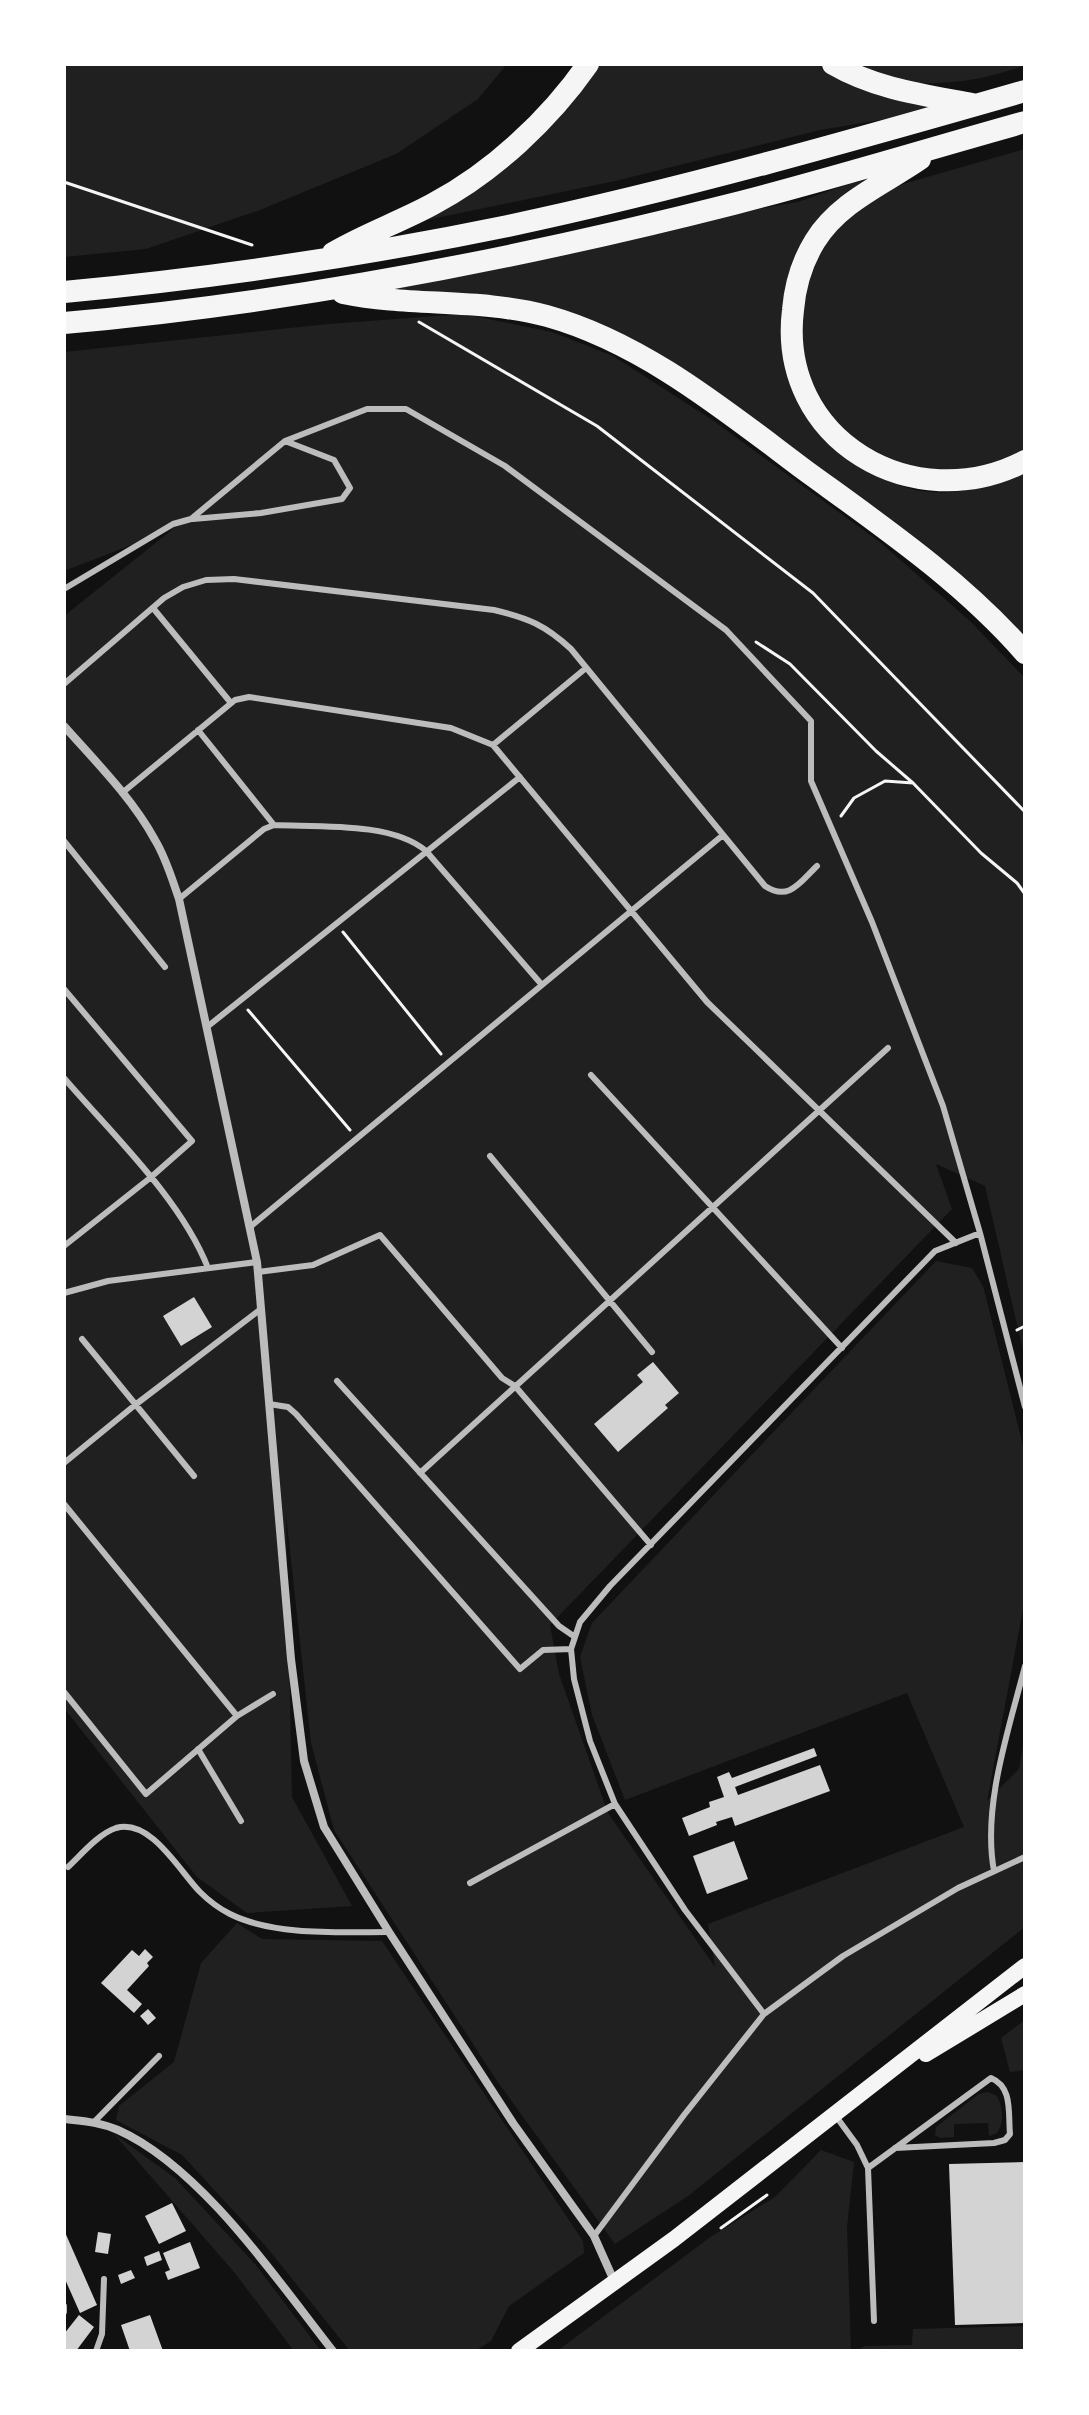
<svg xmlns="http://www.w3.org/2000/svg" width="1089" height="2415" viewBox="0 0 1089 2415" font-family="Signika,sans-serif">
  <rect width="100%" height="100%" fill="#111"/>
  <path fill="#202020" d="M64,64H507L478,99L396,154L260,210L146,249L64,257Z
    M595,64H819L827,70L957,101L910,115L820,130L615,181L417,222Z
    M856,64H1025V65C985,80 939,88 896,80C883,77 869,69 856,64Z
    M1025,149V456L994,472L914,476L840,431L802,366L797,313L824,238L839,222L889,188Z
    M878,178L794,260V385C815,406 835,427 856,448C864,457 872,467 882,475C918,504 988,493 1025,470V643L598,325L392,295L388,286L700,219L798,202L852,183Z
    M464,314L552,332L613,356L711,419L881,543L970,621L1025,678V1359L985,1186L936,1164L952,1209L550,1625L559,1674L608,1813L715,1967L708,1924L964,1827L907,1693L625,1800L592,1715L580,1657L592,1623L936,1261L972,1268L983,1286L1025,1454V1599L987,1801L1019,1769L1025,1732V1927L688,2196L615,2244L497,2081L334,1830L311,1743L286,1514L292,1797L352,1906L247,1913L197,1877L64,1708V616L173,529L64,571V352L328,324Z
    M237,1923L262,1939L382,1941L583,2241L584,2253L509,2306L491,2341L475,2351H350L264,2244L182,2155L116,2120L119,2106L174,2062L201,1963Z
    M1025,2020V2070L1010,2072L1001,2038Z
    M988,2092L997,2096C1003,2107 1005,2124 996,2134L989,2136L988,2123L954,2124V2137L941,2138L935,2135L936,2127L979,2094Z
    M114,2134L175,2178L255,2264L321,2351H294L234,2272Z
    M821,2150L854,2162L847,2227L851,2351H557L712,2236L775,2197Z
    M1025,2326V2351H855L865,2346L912,2345L913,2329Z"/>
  <path fill="#d3d3d3" d="M194,1297L212,1327L181,1346L163,1316Z
    M653,1362L679,1393L665,1405L668,1408L618,1452L594,1424L643,1382L637,1375Z
    M814,1748L817,1756L735,1787L738,1795L820,1765L830,1791L735,1826L732,1817L716,1822L717,1825L689,1836L682,1818L710,1807L709,1802L724,1797L717,1777L729,1772L732,1778Z
    M734,1841L748,1879L707,1894L693,1856Z
    M145,1949L153,1957L147,1963L149,1966L127,1990L142,2004L134,2013L101,1983L132,1950L139,1956Z
    M148,2009L156,2018L148,2025L140,2016Z
    M1025,2162V2323L955,2325L949,2164Z
    M172,2203L186,2231L159,2244L145,2216Z
    M64,2230L97,2305L80,2313L64,2277Z
    M98,2232L111,2234L108,2254L95,2252Z
    M190,2242L200,2268L168,2280L165,2272L170,2270L163,2253Z
    M159,2251L162,2260L147,2266L144,2257Z
    M131,2270L135,2278L121,2284L118,2275Z
    M79,2315L94,2327L76,2351H64V2334Z
    M150,2315L163,2351H130L121,2325Z"/>
  <g fill="none" stroke-linecap="round" stroke-linejoin="round">
    <path stroke="#f5f5f5" stroke-width="3" d="M64,182L252,245
      M419,322L597,426L813,593L1025,812
      M756,642L790,664L876,751L913,783
      M841,816L854,798L885,781L913,783L981,853L1017,883L1025,894
      M343,932L441,1054
      M248,1010L350,1130
      M1017,1330L1025,1326
      M721,2228L767,2195"/>
    <path stroke="#bcbcbc" stroke-width="6" d="M193,519L261,513L342,499L350,488L334,460L285,441
      M64,589L173,524L191,519L285,441L367,409H406L505,466L726,630L811,721V781L872,922L943,1106L980,1233L1025,1407
      M153,608L231,703
      M64,684L164,598L183,587L206,580L234,579L494,610C528,618 545,625 571,649L765,886C789,902 800,882 817,866
      M198,730L274,825
      M493,745L586,668
      M122,793L235,700L249,697L451,728L493,745L707,1002L956,1243
      M64,841L165,967
      M179,899L264,829L274,825C318,827 393,822 426,851L542,985
      M64,989L192,1141L150,1178L64,1246
      M207,1027L520,777
      M591,1075L842,1348
      M64,1078C112,1134 181,1199 208,1268
      M490,1156L652,1352
      M250,1227L723,835
      M258,1272L313,1265L380,1235L502,1378L515,1386L651,1545
      M64,1293L108,1281L257,1262
      M82,1339L194,1476
      M337,1381L559,1626L575,1637
      M269,1404L288,1407L296,1414L520,1669L543,1650L571,1649
      M64,1463L135,1405L261,1309
      M420,1473L888,1048
      M64,1504L237,1716
      M64,1692L146,1794L237,1716L273,1694
      M198,1749L241,1821
      M68,1867C81,1855 98,1834 116,1828C151,1818 180,1872 200,1892C208,1900 220,1909 230,1914C274,1936 340,1932 389,1932
      M994,1871C982,1806 1009,1729 1025,1666
      M470,1883L615,1804
      M764,2014L685,1910L615,1804L590,1741L574,1679L571,1649L580,1622L610,1586L935,1251L980,1233
      M835,2115L857,2145L868,2168L874,2321
      M94,2122L159,2056
      M868,2168L991,2078C1013,2087 1008,2113 1010,2134L1005,2140L994,2143L895,2148
      M594,2236L684,2115L764,2014L843,1956L958,1888L1025,1857
      M64,2306V2312
      M96,2351L102,2334L104,2279"/>
    <path stroke="#bcbcbc" stroke-width="8" d="M64,726C96,762 132,798 155,840C166,858 172,879 179,899L257,1262L291,1659L304,1761L324,1827L389,1932L513,2123L594,2236L615,2283
      M64,2119C82,2121 100,2122 118,2130C201,2167 277,2280 333,2351"/>
    <path stroke="#f5f5f5" stroke-width="16" d="M926,2054L1025,1994
      M519,2351L674,2239L1025,1966"/>
    <path stroke="#f5f5f5" stroke-width="22" d="M833,64C876,89 924,95 972,104
      M920,159C884,184 839,202 815,241C802,262 795,286 793,310C777,440 914,519 1025,461
      M333,253C365,234 400,222 433,204C493,172 549,120 588,64
      M64,292C213,278 362,256 508,226C682,189 854,140 1025,91
      M343,293C411,307 480,298 547,316C644,343 727,412 806,471C883,527 962,581 1025,653
      M64,323C290,303 513,260 733,204C831,179 928,149 1025,122"/>
  </g>
  <rect width="1089" height="2415" fill="none" stroke="#ffffff" stroke-width="132"/>
</svg>
